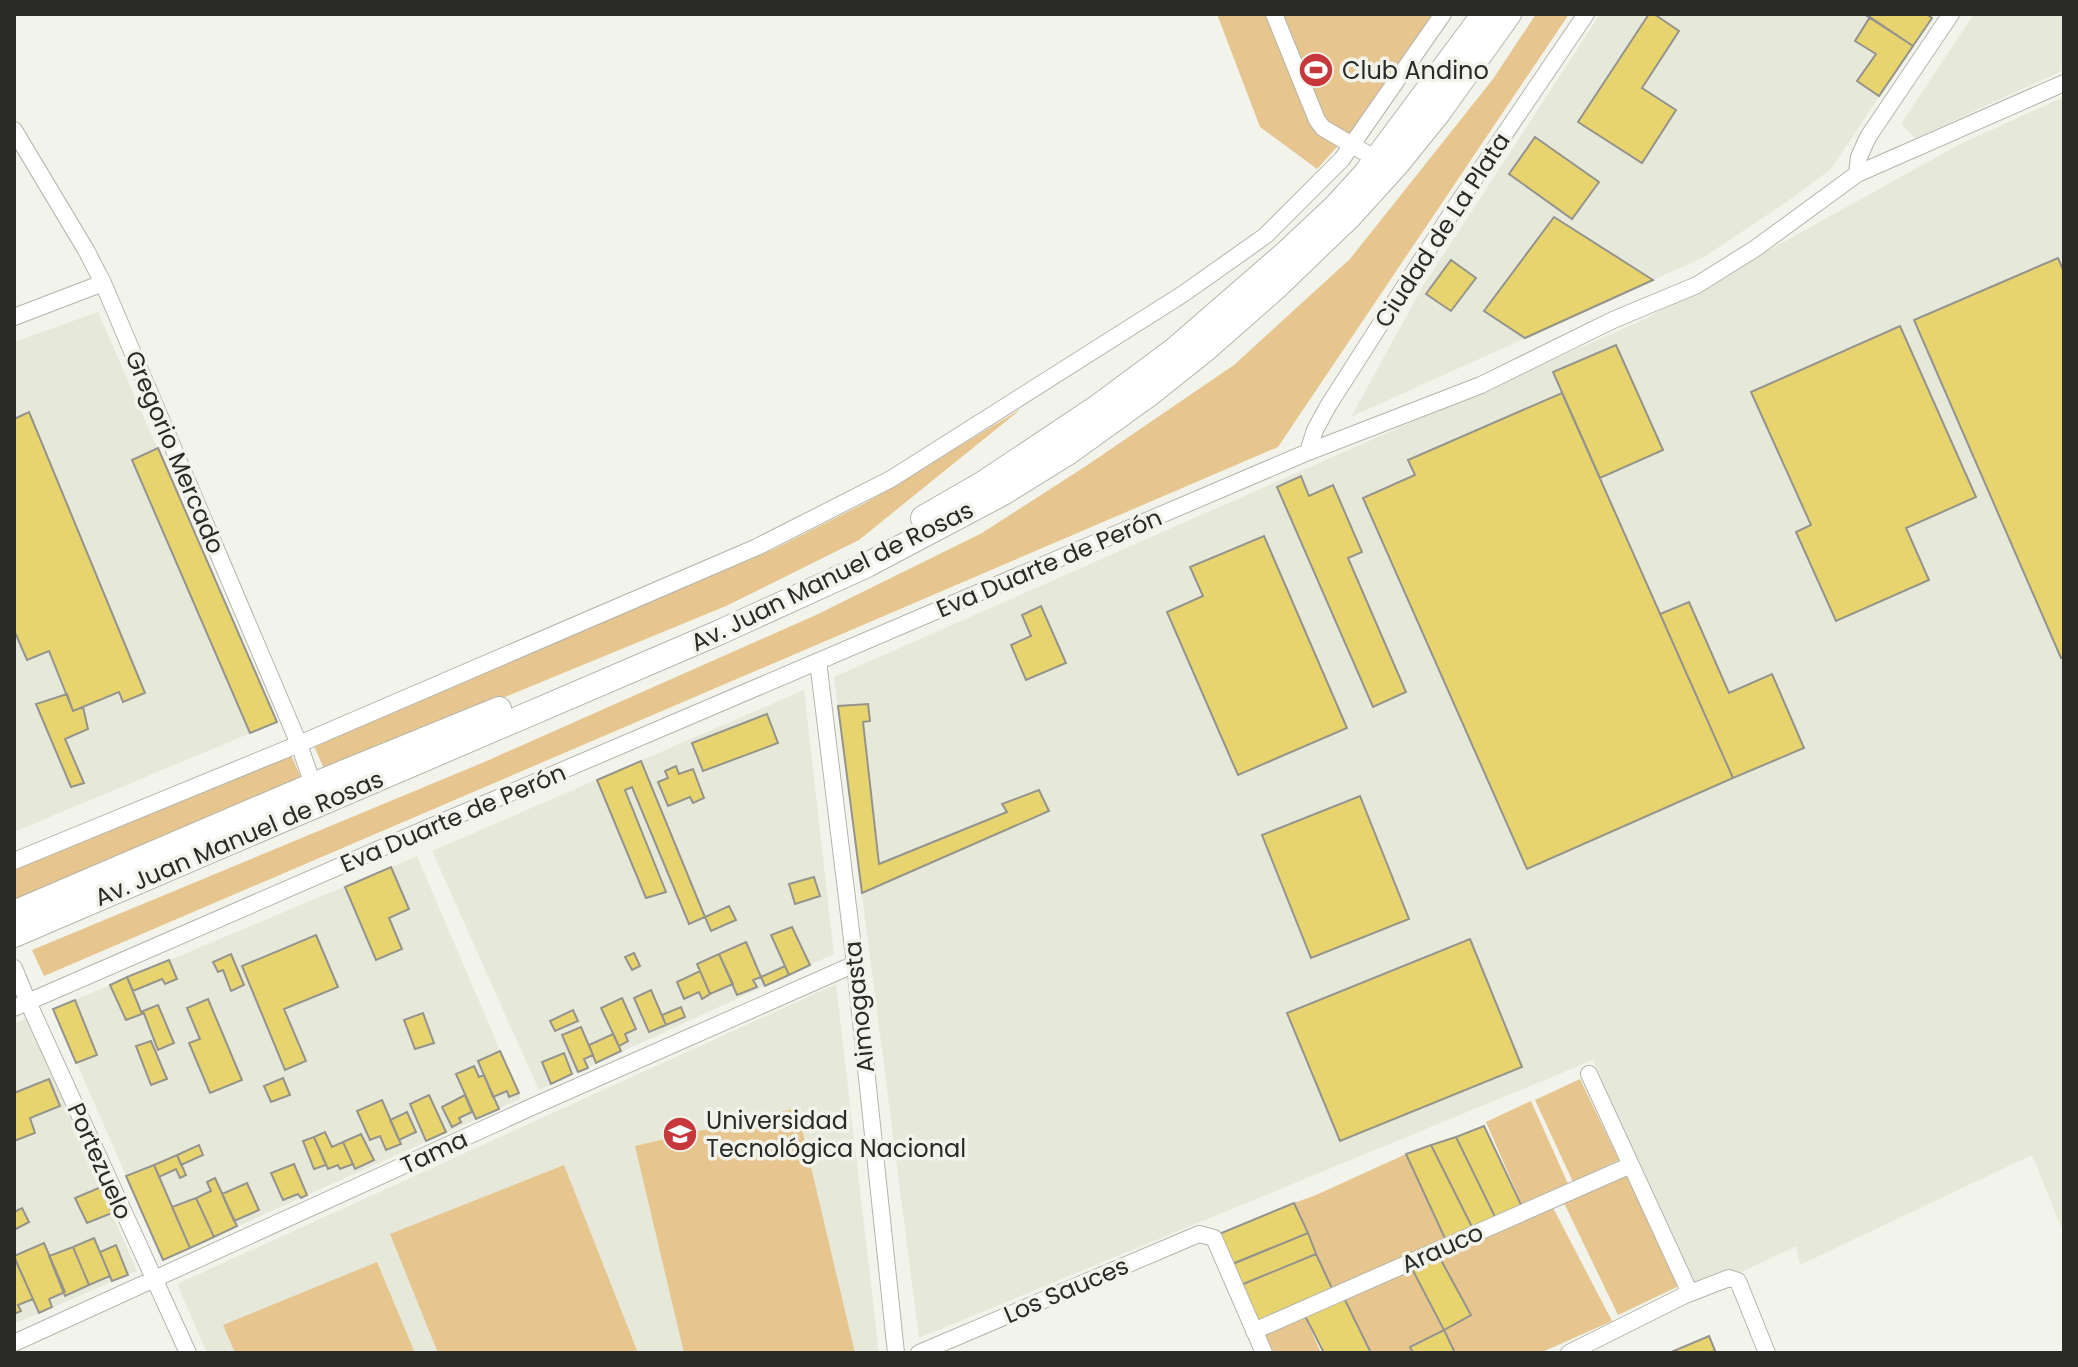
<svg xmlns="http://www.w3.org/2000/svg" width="2078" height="1367" viewBox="0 0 2078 1367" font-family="Poppins,sans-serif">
  <rect width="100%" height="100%" fill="#f2f4eb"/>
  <path fill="#e6e9d9" d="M1600,14H1934L1831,169L1788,201L1704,257L1351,417L1423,286Z
    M1974,14H2064V70L1916,138L1901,124Z
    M2064,97V1234L2032,1155L1800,1265L1796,1246L1696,1294L1593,1060L919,1338L834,677L1645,319L1960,144Z
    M98,312L277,722L14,832V342Z
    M804,690L834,954L539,1090L432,851Z
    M417,856L521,1099L163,1260L53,1009Z
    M836,984L879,1353H207L177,1284Z
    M27,1018L137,1271L14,1324V1024Z"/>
  <path fill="#e6c58f" d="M1217,14H1433L1356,126L1317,169L1260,127Z
    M1536,14H1569L1278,447L44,976L32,950L482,763L816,615L982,533L1086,466L1234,365L1350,259L1493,79Z
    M1021,409L859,540L726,606L325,771L314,746L776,548L867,502Z
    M291,755L302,780L14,900V868Z
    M1580,1079L1619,1160L1573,1182L1535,1100Z
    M1531,1101L1569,1186L1522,1205L1486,1122Z
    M797,1108L855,1353H684L635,1146Z
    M1406,1154L1448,1246L1550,1202L1612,1321L1540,1353H1455L1443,1330L1410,1346L1413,1353H1371L1342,1294L1409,1263L1443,1329L1471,1316L1436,1251L1335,1295L1294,1203L1316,1195Z
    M564,1165L638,1353H438L390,1234Z
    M1626,1174L1679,1286L1618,1315L1564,1203Z
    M377,1262L415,1353H235L223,1325Z
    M1302,1310L1321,1353H1264L1254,1331Z"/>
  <path fill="#e8d46e" stroke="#95948c" stroke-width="2" d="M1649,14H1654L1679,31L1642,88L1676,110L1642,163L1578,122Z
    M1864,14H1926L1932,18L1913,46Z
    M1870,17L1913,46L1879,96L1857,81L1876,54L1855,41Z
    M1535,137L1599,182L1572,219L1509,174Z
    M1554,217L1653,280L1525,338L1484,311Z
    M2058,258L2064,272V657L2061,658L1914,320Z
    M1451,260L1476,278L1451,311L1426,294Z
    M1900,326L1976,497L1906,528L1929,580L1836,621L1796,532L1811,525L1751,392Z
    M1616,345L1663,450L1600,478L1553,372Z
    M1562,393L1733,778L1527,869L1363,498L1415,475L1408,460Z
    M29,412L145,693L123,702L119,692L73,711L49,651L27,660L14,630V419Z
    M158,448L277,722L250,733L132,460Z
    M1301,476L1309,496L1333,485L1362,552L1348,558L1406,692L1373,707L1277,487Z
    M1264,536L1347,728L1238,775L1167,612L1203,596L1190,567Z
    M1689,602L1729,693L1772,674L1804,748L1733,778L1660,614Z
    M1041,606L1066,663L1026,680L1011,645L1031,636L1022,615Z
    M67,694L73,711L83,707L88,729L65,739L84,783L71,787L36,704Z
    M868,704L870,721L863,722L879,864L1007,812L1002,804L1039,790L1049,811L862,893L838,706Z
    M767,714L778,743L703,771L692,743Z
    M641,761L705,917L689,924L632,787L625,790L666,892L646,898L597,780Z
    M676,766L679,774L693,769L704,798L693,803L690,797L668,806L658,782L668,778L665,771Z
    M1360,796L1409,919L1311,958L1262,835Z
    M391,867L409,909L389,918L402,949L376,960L345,887Z
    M814,877L820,896L795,904L789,884Z
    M729,906L736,920L711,931L705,917Z
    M792,927L810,965L789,975L771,935Z
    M316,935L338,987L284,1009L306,1061L285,1070L242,966Z
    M1470,939L1522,1067L1340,1141L1287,1013Z
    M746,942L761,977L753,980L757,987L737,995L719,954Z
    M634,953L640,966L632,970L625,957Z
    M231,954L244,985L231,991L223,970L218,972L213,962Z
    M719,954L733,984L710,994L697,964Z
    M169,960L177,979L165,984L162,979L133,991L127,977Z
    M785,966L789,975L765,986L761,977Z
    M700,971L710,994L702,999L699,992L684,999L677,982Z
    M127,977L142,1014L126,1020L110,985Z
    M651,990L666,1025L649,1032L634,998Z
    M622,998L636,1029L625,1034L628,1041L619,1046L601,1008Z
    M208,999L242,1080L210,1093L189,1043L200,1039L187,1008Z
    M75,1000L97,1055L76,1063L53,1009Z
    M158,1005L174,1043L158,1050L143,1011Z
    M681,1007L685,1017L666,1025L662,1015Z
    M573,1010L578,1021L555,1031L550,1021Z
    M423,1013L434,1043L415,1049L404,1020Z
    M581,1027L593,1055L584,1059L588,1068L578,1072L562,1035Z
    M613,1034L621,1051L596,1063L589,1045Z
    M151,1041L167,1079L151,1085L136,1046Z
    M500,1051L519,1093L509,1097L507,1091L493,1097L478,1061Z
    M564,1053L572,1074L551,1084L542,1062Z
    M474,1066L479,1077L484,1075L499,1109L476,1119L456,1074Z
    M283,1078L290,1095L271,1102L264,1086Z
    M49,1079L60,1106L30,1118L35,1133L14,1141V1093Z
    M429,1095L446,1132L426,1141L410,1104Z
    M465,1095L472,1112L459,1118L461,1122L452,1127L442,1107Z
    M382,1100L401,1144L386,1150L380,1136L370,1140L357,1111Z
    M407,1112L416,1132L399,1140L390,1120Z
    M1484,1126L1524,1211L1498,1223L1456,1137Z
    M325,1132L332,1147L343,1142L353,1164L340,1169L338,1165L328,1169L314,1137Z
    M361,1134L374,1160L355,1169L343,1142Z
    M314,1137L326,1165L314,1169L303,1141Z
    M1456,1137L1498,1223L1475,1233L1431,1145Z
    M199,1145L203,1155L181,1165L177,1155Z
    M1431,1145L1475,1233L1448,1245L1406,1154Z
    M177,1155L186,1175L180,1178L176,1169L159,1177L154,1165Z
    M294,1164L307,1195L301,1198L298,1194L283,1200L271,1173Z
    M154,1165L190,1248L163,1260L126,1176Z
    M215,1178L237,1226L214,1237L196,1198L211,1191L207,1182Z
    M247,1183L259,1210L234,1221L222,1194Z
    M101,1187L112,1213L87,1223L75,1198Z
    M196,1198L214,1237L190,1248L172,1207Z
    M1294,1203L1308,1233L1232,1264L1219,1234Z
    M22,1208L29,1222L14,1230V1212Z
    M1308,1233L1316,1254L1236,1287L1228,1266Z
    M94,1238L110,1276L89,1285L73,1247Z
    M44,1243L65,1292L49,1299L52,1307L39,1313L14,1256Z
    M116,1245L128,1275L112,1281L100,1252Z
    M73,1247L89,1285L65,1296L49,1256Z
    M1436,1251L1471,1315L1444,1330L1409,1263Z
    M1316,1254L1335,1295L1254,1331L1236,1287Z
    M14,1257L33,1299L18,1305L21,1311L14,1314Z
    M1342,1294L1371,1353H1324L1302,1310Z
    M1444,1330L1455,1353H1413L1410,1347Z
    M1709,1336L1716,1353H1669Z
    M1709,1336L1715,1351L1710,1353H1669Z"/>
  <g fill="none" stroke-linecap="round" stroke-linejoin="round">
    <g stroke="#b3b5ac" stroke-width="18">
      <path id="minor" d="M1274,14L1317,120L1323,128L1376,159
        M14,130L86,250L103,283L299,744L313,785
        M1857,174L1859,157L1868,137L1951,14
        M14,317L103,283
        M1308,452L1315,430L1328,406L1458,203L1586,14
        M818,661L855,964L896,1353
        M14,861L299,744L757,547L891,479L1183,294L1265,236L1342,159L1443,14
        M14,968L28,1002L188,1353
        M14,1008L416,833L1308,452L1481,385L1613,320L1697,285L1756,248L1857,174L2064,83
        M1589,1074L1690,1293
        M1254,1331L1631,1165
        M14,1343L536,1105L855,964
        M919,1353L1199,1234L1214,1238L1264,1353
        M1569,1353L1685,1295L1729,1278L1738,1281L1767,1353"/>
    </g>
    <g stroke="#b3b5ac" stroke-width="26">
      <path id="secondary" d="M923,518L982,484L1099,406L1173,351L1286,253L1335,207L1366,173L1484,14
        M14,913L313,785L499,709
        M14,935L718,633L867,565L1003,493L1069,452L1148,395L1207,348L1274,289L1350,216L1398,163L1439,112L1509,14"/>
    </g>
    <use href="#minor" stroke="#fff" stroke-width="16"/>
    <use href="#secondary" stroke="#fff" stroke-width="24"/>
  </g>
  <defs>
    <g id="stadium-disc" transform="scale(1.8)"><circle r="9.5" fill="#c7383d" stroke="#f2f4eb"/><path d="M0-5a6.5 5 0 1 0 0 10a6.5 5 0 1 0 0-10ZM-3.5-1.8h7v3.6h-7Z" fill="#fff"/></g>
    <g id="university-disc" transform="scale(1.8)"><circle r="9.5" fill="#c7383d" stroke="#f2f4eb"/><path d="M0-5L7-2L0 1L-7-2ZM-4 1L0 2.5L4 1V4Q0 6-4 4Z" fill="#fff"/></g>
  </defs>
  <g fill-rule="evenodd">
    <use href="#stadium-disc" x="1316" y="70"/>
    <use href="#university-disc" x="680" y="1134"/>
  </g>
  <g text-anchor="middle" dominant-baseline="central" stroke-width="7" stroke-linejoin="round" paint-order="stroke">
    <g font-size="24" fill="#2a2b28" stroke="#f2f4eb" text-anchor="start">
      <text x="1342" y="70">Club Andino</text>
      <text x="706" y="1120">Universidad<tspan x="706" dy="28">Tecnológica Nacional</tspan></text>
    </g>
    <g font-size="24" fill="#2a2b28" stroke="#f2f4eb">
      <text transform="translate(1442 230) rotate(-57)">Ciudad de La Plata</text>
      <text transform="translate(175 452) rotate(67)">Gregorio Mercado</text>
      <text transform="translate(1049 563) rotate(-23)">Eva Duarte de Perón</text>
      <text transform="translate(832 576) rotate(-26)">Av. Juan Manuel de Rosas</text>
      <text transform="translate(453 818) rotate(-23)">Eva Duarte de Perón</text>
      <text transform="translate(239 838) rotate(-23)">Av. Juan Manuel de Rosas</text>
      <text transform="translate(859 1007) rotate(-96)">Aimogasta</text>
      <text transform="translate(434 1152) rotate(-25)">Tama</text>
      <text transform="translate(100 1161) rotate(66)">Portezuelo</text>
      <text transform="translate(1442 1248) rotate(-24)">Arauco</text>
      <text transform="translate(1066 1290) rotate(-23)">Los Sauces</text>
    </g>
  </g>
  <rect width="2078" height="1367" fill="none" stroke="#2a2b28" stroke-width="32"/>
</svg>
